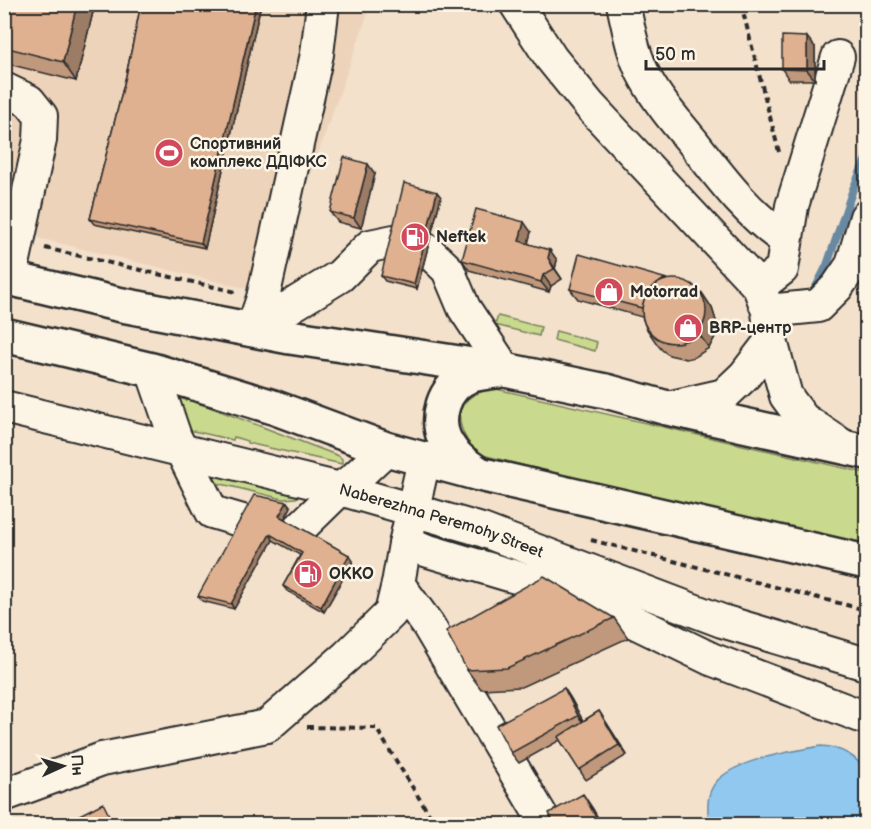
<svg xmlns="http://www.w3.org/2000/svg" width="871" height="829" viewBox="0 0 871 829" font-family="'Balsamiq Sans',sans-serif">
  <rect width="100%" height="100%" fill="#f3e1cc"/>
  <filter id="ink" filterUnits="userSpaceOnUse"><feTurbulence type="fractalNoise" baseFrequency=".0167" numOctaves="2"/><feDisplacementMap in="SourceGraphic" scale="12" xChannelSelector="R" yChannelSelector="G"/><feConvolveMatrix kernelMatrix="1 2 1 2 8 2 1 2 1" color-interpolation-filters="sRGB"/></filter>
  <g filter="url(#ink)">
    <path fill="#edd3ba" d="M5,5H371L268,294L5,230Z"/>
    <path fill="#c9d98d" stroke="#7a825c" stroke-width="1.5" d="M498,316L541,327L539,336L495,325Z
      M556,331L597,342L595,351L554,340Z
      M492,388L866,473V546L799,533L478,454C466,442 450,415 467,400C474,393 483,391 492,388Z
      M178,398L199,403L339,456L342,459V464L247,443V441L234,437L233,440L180,428Z
      M194,460L312,487L296,498L283,499L209,481Z"/>
    <path fill="#90c8ef" stroke="#6889a1" stroke-width="1.5" d="M821,746C839,747 862,757 866,776C870,789 867,811 866,824H709C708,813 706,799 712,788C726,760 793,751 821,746Z"/>
    <g fill="none" stroke-linecap="round" stroke-linejoin="round">
      <path stroke="#6889a1" stroke-width="8" d="M814,291L827,265L853,189L866,159"/>
      <g stroke="#2b2b2b" stroke-width="36">
        <g id="minor">
          <path d="M516,4L551,58L590,106L759,287L768,311L771,341L786,396L803,419L843,446"/>
          <path d="M623,4C629,30 633,56 646,79C658,101 676,122 692,141C720,177 748,215 786,240"/>
          <path d="M4,89L29,101L41,116L40,140L10,278"/>
          <path d="M759,287L782,269L792,206L838,57"/>
          <path d="M768,311L818,306L837,287L852,265L866,217"/>
          <path d="M252,330L340,276L370,246L394,241L427,250L448,270L464,308L505,370"/>
          <path d="M252,330L263,298L317,54L323,4"/>
          <path d="M152,370L175,437L212,512L246,522"/>
          <path id="s1" d="M4,407L340,489L482,530L722,621L866,664"/>
          <path d="M667,408L724,395L745,375L771,341"/>
          <path d="M424,460L405,544L398,584L428,625L546,824"/>
          <path d="M298,530L340,489L355,478L386,449"/>
          <path d="M405,544L583,597L711,659L866,718"/>
          <path d="M4,795L102,759L267,726L347,656L391,613L398,584"/>
        </g>
      </g>
      <g stroke="#2b2b2b" stroke-width="38">
        <path id="major" d="M4,277L117,304L290,337L505,370L606,391L667,408L866,452
          M4,335L152,370L273,407L386,449L479,474L866,562
          M478,473C466,465 454,457 447,444C433,421 443,386 469,376C478,373 488,372 497,371"/>
      </g>
      <path stroke="#2b2b2b" stroke-width="4" stroke-dasharray="6 4.5" stroke-linecap="butt" d="M741,4L779,152
        M45,248L236,292
        M591,540L866,610
        M307,727L376,728L435,824"/>
      <use href="#minor" stroke="#fcf5e5" stroke-width="32"/>
      <use href="#major" stroke="#fcf5e5" stroke-width="33"/>
    </g>
    <path fill="#c0987c" stroke="#2b2b2b" stroke-width="1.5" d="M4,4H95L76,81L4,63Z
      M141,4H261L205,248L94,224L90,219L126,76Z
      M815,47V80H789L782,69Z
      M375,174L361,228L338,222L330,212Z
      M441,197L417,289L385,281L381,276Z
      M531,232L528,243L557,260L555,269L562,279L551,286L549,292L469,270L462,260Z
      M570,289L702,293L712,308L717,324V333L709,348L695,357L686,359L669,355L662,350L657,344L646,328L642,317L578,299Z
      M291,507L284,519L349,555L353,561L324,612L287,591L283,586L300,555L273,540L234,609L202,601L198,596Z
      M614,618L628,638L521,687L481,689L467,670Z
      M564,688L571,699L583,721L599,711L627,755L586,780L560,740L519,763L511,753Z"/>
    <path fill="#9c7c65" stroke="#2b2b2b" stroke-width="1.5" d="M77,4H95L76,81L63,62Z
      M256,4H261L205,248L201,243Z
      M807,37L815,47V80L807,70Z
      M368,164L375,174L361,228L354,218Z
      M437,192L441,197L417,289L414,284Z
      M524,222L531,232L526,251L519,241Z
      M550,250L557,260L555,269L562,279L548,258Z
      M543,275L551,286L549,292L541,282Z
      M702,293L712,308L717,324V333L709,348L698,333Z
      M287,502L291,507L283,521L279,516Z
      M270,534L273,540L234,609L231,604Z
      M349,555L353,561L324,612L321,607Z
      M564,688L571,699L586,726L578,716Z
      M599,711L627,755L619,745Z
      M583,794L593,809L602,825H600Z"/>
    <path fill="#dfb190" stroke="#2b2b2b" stroke-width="1.5" d="M4,4H77L63,62L4,47Z
      M141,4H256L201,243L90,219L126,76Z
      M782,36L807,37V70L782,69Z
      M344,157L368,164L354,218L330,212Z
      M404,183L437,192L414,284L381,276Z
      M476,209L524,222L519,241L550,250L548,258L554,269L543,275L541,282L462,260Z
      M579,254L667,279H664L650,289L645,296L642,308L570,289Z
      M642 311a32 32 0 1 1 64 0a32 32 0 1 1-64 0Z
      M254,495L287,502L279,516L349,555L321,607L283,586L302,553L270,534L231,604L198,596Z
      M544,576L614,618L507,668L467,670L446,631Z
      M564,688L578,716L511,753L496,725Z
      M599,711L619,745L579,770L558,737Z
      M583,794L600,825H555L549,813Z
      M103,803L114,825H60Z"/>
  </g>
  <defs>
    <g id="stadium-disc" transform="scale(1.5)"><circle r="9.5" fill="#d1495b" stroke="#fcf5e5"/><path d="M0-5a6.5 5 0 1 0 0 10a6.5 5 0 1 0 0-10ZM-3.5-1.8h7v3.6h-7Z" fill="#fff"/></g>
    <g id="fuel-disc" transform="scale(1.5)"><circle r="9.5" fill="#d1495b" stroke="#fcf5e5"/><path d="M-5.5-6h7V0h2V4h1.3V-2.5L3-4.5l.8-.8L6-3V5H2.5V1h-1V6h-7ZM-4.2-4.7v3.2H.2V-4.7Z" fill="#fff"/></g>
    <g id="shop-disc" transform="scale(1.5)"><circle r="9.5" fill="#d1495b" stroke="#fcf5e5"/><path d="M-5-2.5h2.3a2.7 3.5 0 0 1 5.4 0H5L5.5 6h-11ZM-1.5-2.5h3a1.5 2.3 0 0 0-3 0Z" fill="#fff"/></g>
  </defs>
  <g fill-rule="evenodd">
    <use href="#stadium-disc" x="169" y="153"/>
    <use href="#fuel-disc" x="415" y="237"/>
    <use href="#shop-disc" x="609" y="292"/>
    <use href="#shop-disc" x="688" y="328"/>
    <use href="#fuel-disc" x="308" y="574"/>
  </g>
  <g text-anchor="middle" dominant-baseline="central" stroke-width="5" stroke-linejoin="round" paint-order="stroke">
    <g font-size="16" font-weight="bold" fill="#2b2b2b" stroke="#fcf5e5" text-anchor="start">
      <text x="190" y="144">Спортивний<tspan x="190" dy="18">комплекс ДДІФКС</tspan></text>
      <text x="436" y="237">Neftek</text>
      <text x="630" y="292">Motorrad</text>
      <text x="709" y="328">BRP-центр</text>
      <text x="329" y="574">OKKO</text>
    </g>
    <g font-size="16" fill="#2b2b2b" stroke="#fcf5e5">
      <text stroke="none"><textPath href="#s1" startOffset="452">Naberezhna Peremohy Street</textPath></text>
    </g>
  </g>
  <rect width="871" height="829" fill="none" stroke="#fcf5e5" stroke-width="24"/>
  <rect x="12" y="12" width="847" height="805" fill="none" stroke="#2b2b2b" stroke-width="2" filter="url(#ink)"/>
  <g transform="translate(63 766) rotate(86)" stroke="#fcf5e5" stroke-width="4.5" paint-order="stroke">
  <path d="M0-4.5L10 22L0 15L-10 22Z" fill="#2b2b2b"/>
  <text y="-9" font-size="16" font-weight="bold" text-anchor="middle" fill="#2b2b2b">Пн</text>
  </g>
  <path d="M646 60v9h178v-9" fill="none" stroke="#2b2b2b" stroke-width="3"/>
  <text x="655" y="60" font-size="18" fill="#2b2b2b" stroke="#fcf5e5" stroke-width="4.5" paint-order="stroke">50 m</text>
</svg>
